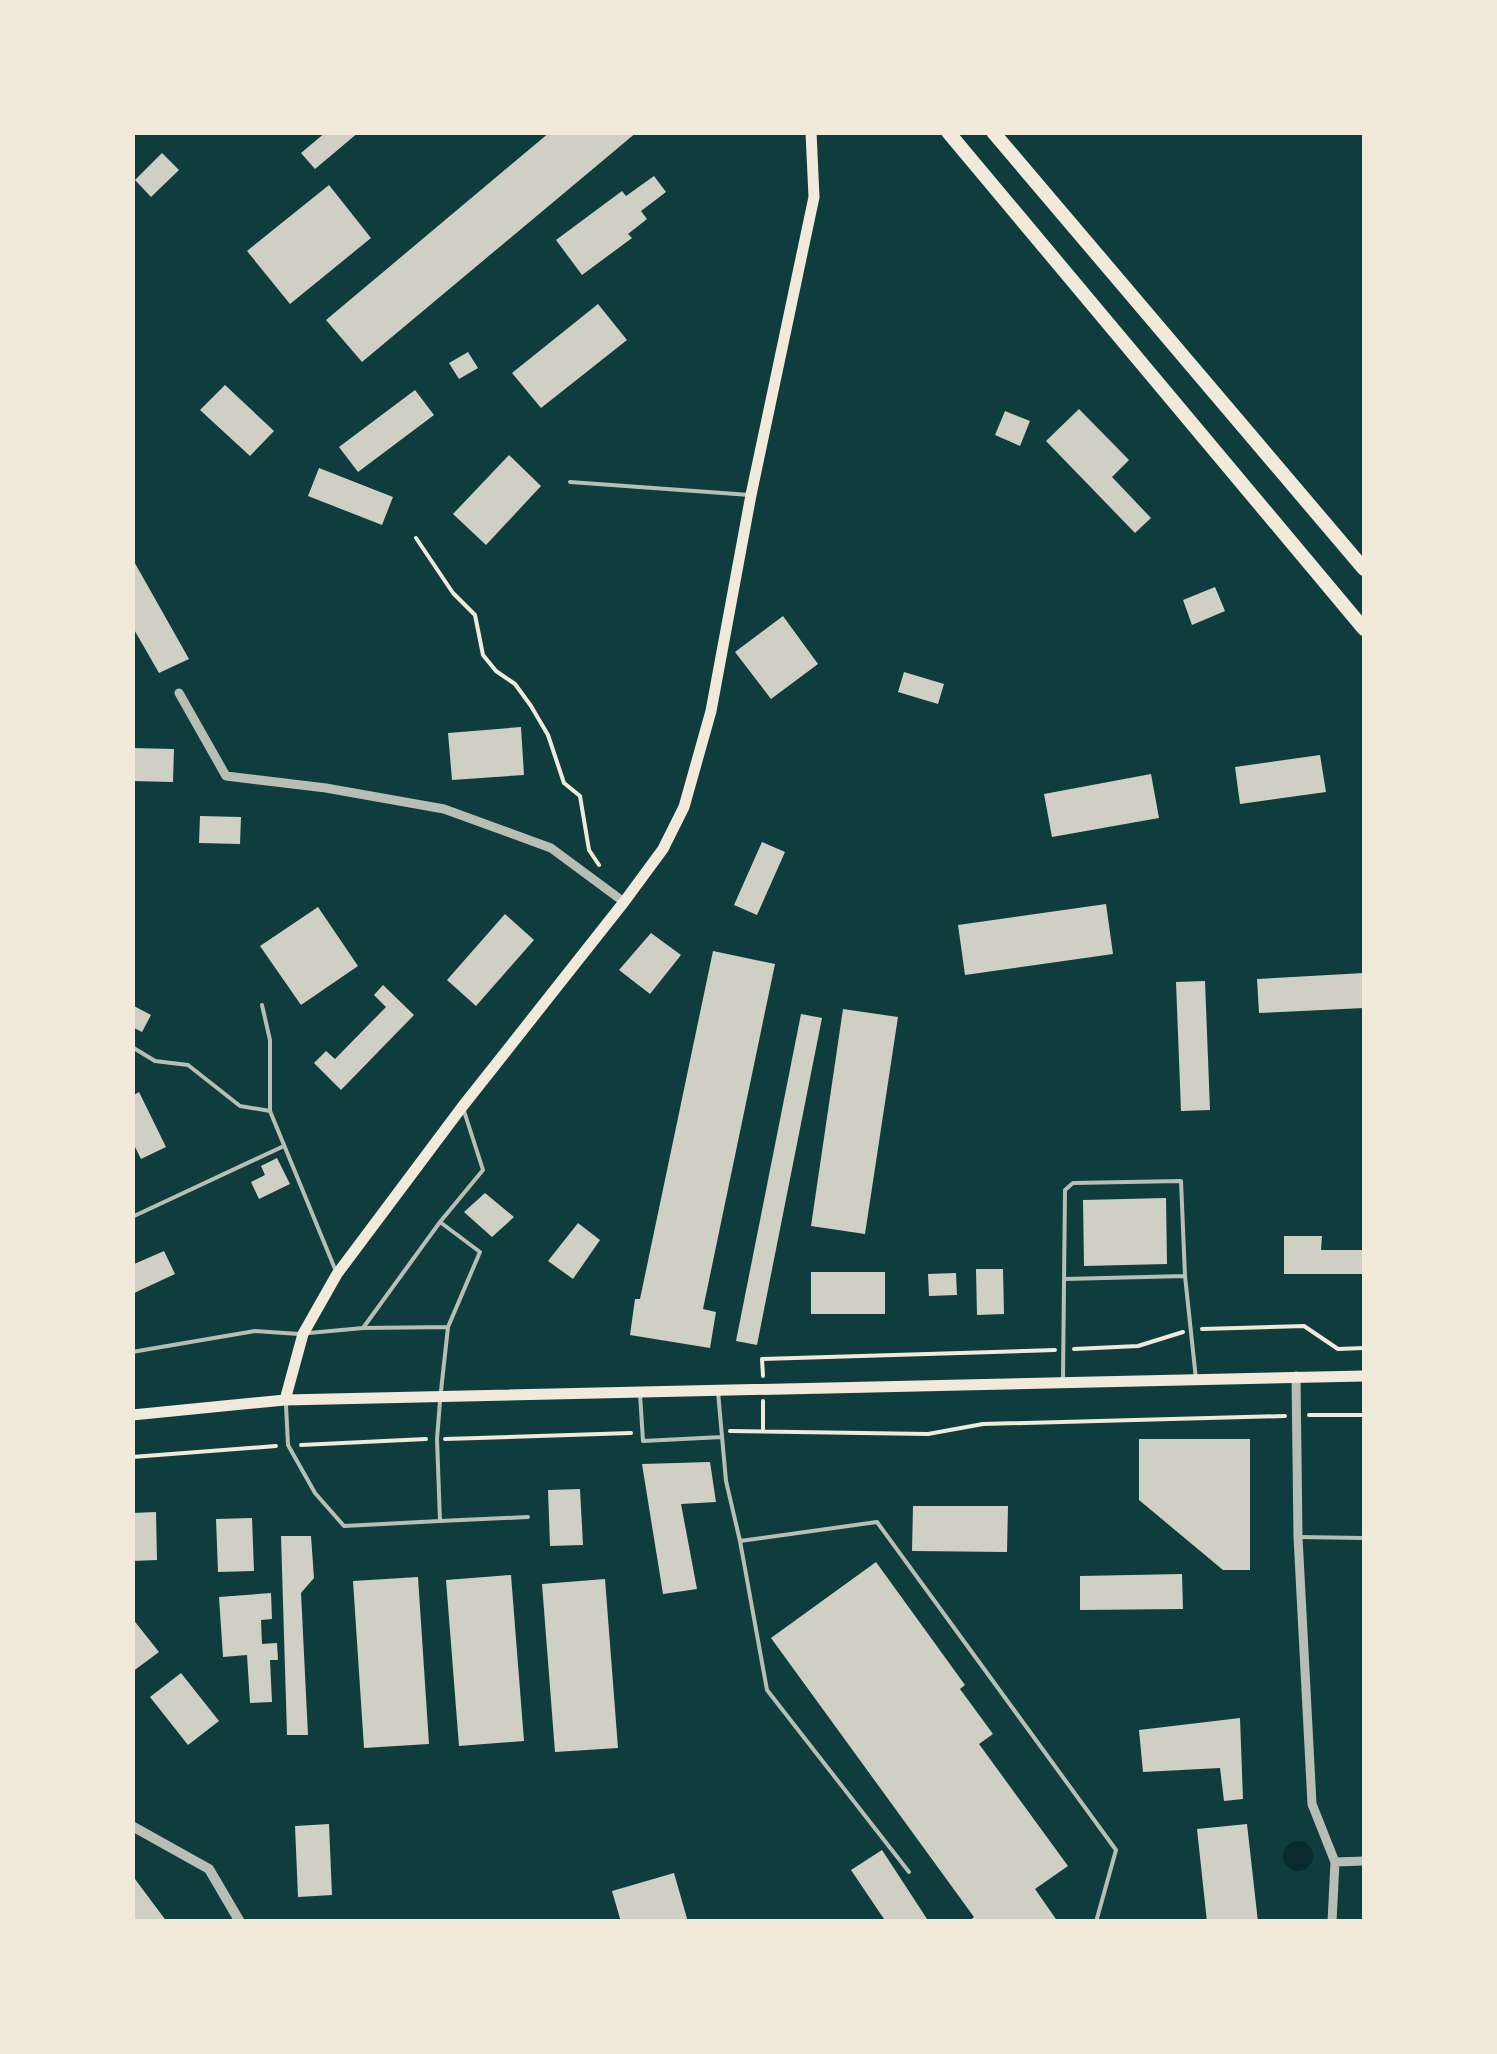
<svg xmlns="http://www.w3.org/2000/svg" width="1497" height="2054" viewBox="0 0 1497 2054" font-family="'Roboto Condensed',sans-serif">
  <rect width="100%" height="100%" fill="#0f3d3e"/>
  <path fill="#0a2a2b" d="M1283 1856a15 15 0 1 1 30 0a15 15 0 1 1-30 0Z"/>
  <path fill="#cfcfc3" d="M326,132H359L315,169L301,153Z
    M550,132H637L362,362L326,320Z
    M162,153L179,170L151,197L135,180Z
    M654,176L666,192L641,211L647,219L628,234L632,238L582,275L556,240L622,191L626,196Z
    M329,185L371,238L290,304L247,251Z
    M598,304L627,340L541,408L512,373Z
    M468,352L478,368L459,379L449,363Z
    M225,385L274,431L250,456L200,410Z
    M415,390L434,415L358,472L339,447Z
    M1079,409L1129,460L1112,477L1151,518L1135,533L1046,441Z
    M1005,411L1030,421L1020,446L995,435Z
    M509,455L541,486L486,545L453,514Z
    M319,468L393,497L382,525L308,496Z
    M132,558L189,659L159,673L132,626Z
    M1215,587L1225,611L1192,625L1183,600Z
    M783,616L818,664L771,699L735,652Z
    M904,672L944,684L938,704L898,692Z
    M521,727L524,775L452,780L448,733Z
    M132,748L174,749L173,782L132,781Z
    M1320,755L1326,792L1240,804L1235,767Z
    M1151,774L1159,818L1052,837L1044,794Z
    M200,816L241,817L240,844L199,843Z
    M762,842L785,852L757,915L734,905Z
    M1106,904L1113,954L965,975L958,925Z
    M318,907L358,966L301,1005L260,946Z
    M505,914L534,940L476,1006L447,980Z
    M651,933L681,955L650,994L619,970Z
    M713,951L775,964L703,1309L716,1312L710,1348L630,1335L635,1299H640Z
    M1364,973V1008L1259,1013L1257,979Z
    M1205,981L1210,1110L1181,1111L1176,982Z
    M383,985L414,1015L341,1090L314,1063L326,1051L335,1059L386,1007L374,995Z
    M134,1006L151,1015L142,1032L132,1027Z
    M843,1009L898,1017L865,1234L811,1226Z
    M801,1014L822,1018L757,1345L736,1341Z
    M139,1092L166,1147L141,1159L132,1141V1096Z
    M277,1158L290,1184L259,1199L251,1182L265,1175L261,1166Z
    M485,1193L514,1217L492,1237L464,1212Z
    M1166,1198L1167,1264L1084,1266L1083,1200Z
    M578,1223L600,1240L573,1279L548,1261Z
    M1284,1236H1322L1321,1250H1364V1274H1284Z
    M164,1251L175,1274L132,1294V1265Z
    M976,1269H1003L1004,1314L977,1315Z
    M811,1272H885V1314H811Z
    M956,1273L957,1295L929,1296L928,1274Z
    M1139,1439H1250V1570H1223L1139,1500Z
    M710,1462L716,1502L681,1504L697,1589L663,1594L642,1464Z
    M580,1489L583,1545L550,1546L548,1490Z
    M913,1506H1008L1007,1552L912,1551Z
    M156,1512L157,1560L132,1561V1513Z
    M252,1518L254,1571L218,1572L216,1519Z
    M281,1536H311L314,1578L301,1593L308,1735H287Z
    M876,1562L965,1685L960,1689L993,1734L979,1744L1068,1866L1035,1889L1058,1922H968L974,1917L771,1638Z
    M1182,1574L1183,1609L1080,1610V1576Z
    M511,1575L524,1741L459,1746L446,1580Z
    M418,1577L429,1744L364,1748L353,1581Z
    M605,1579L618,1748L555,1752L542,1584Z
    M271,1593L272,1619L261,1620L262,1644L277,1643L278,1660H270L272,1702L250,1703L247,1655L223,1657L219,1597Z
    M132,1618L159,1652L132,1672Z
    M181,1673L219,1721L188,1745L150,1697Z
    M1240,1718L1243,1799L1224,1801L1220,1768L1143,1772L1139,1730Z
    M329,1824L332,1895L298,1897L295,1826Z
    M1247,1824L1258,1922H1207L1197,1829Z
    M882,1850L929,1922H886L851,1870Z
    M674,1873L688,1922H621L612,1891Z
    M132,1875L167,1922H132Z"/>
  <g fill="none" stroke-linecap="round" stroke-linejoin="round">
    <path stroke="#f1e9da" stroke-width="4" d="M416,538L453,593L475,615L483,655L496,671L515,684L531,706L548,735L564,783L580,796L589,850L599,865
      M1202,1329L1304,1326L1338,1349L1364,1348
      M1074,1349L1138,1346L1183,1332
      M763,1376L762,1359L1055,1350
      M1309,1415H1364
      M730,1431L928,1434L983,1424L1285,1416
      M763,1431V1401
      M445,1439L631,1433
      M301,1445L426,1439
      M132,1457L276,1446"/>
    <path stroke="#b8beb3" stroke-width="4" d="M570,482L750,495
      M262,1005L270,1040V1111L335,1269
      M132,1047L155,1061L188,1065L240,1106L270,1111
      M132,1217L284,1146
      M1065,1279L1185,1276
      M363,1328L448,1327
      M309,1333L363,1328L440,1222
      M132,1352L255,1331L299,1334
      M1063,1378L1065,1190L1073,1183L1181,1181L1185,1276L1196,1379
      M441,1391L448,1327L480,1252L440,1222L483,1170L464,1111
      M718,1392L726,1481L740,1541L877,1522L1116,1850L1096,1922
      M640,1394L643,1441L722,1437
      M286,1405L288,1445L315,1493L344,1526L440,1521L437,1439L440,1401
      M440,1521L528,1517
      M1299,1537L1364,1538
      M740,1541L767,1690L909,1872"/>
    <path stroke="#b8beb3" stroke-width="9" d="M179,693L226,776L326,788L444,809L551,848L624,902
      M1296,1376L1298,1537L1312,1804L1335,1862L1332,1922
      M1335,1862L1364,1861"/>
    <path stroke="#b8beb3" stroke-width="10" d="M132,1826L209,1869L240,1922"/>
    <path stroke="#f1e9da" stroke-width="11" d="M285,1400L303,1334L337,1274L462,1107L624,902L663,849L684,807L711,711L751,495L814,197L811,132
      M132,1415L285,1400L1364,1376"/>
    <path stroke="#f1e9da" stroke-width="14" d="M948,132L1364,629
      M993,132L1364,569"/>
  </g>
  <rect width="1497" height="2054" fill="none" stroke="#f1e9da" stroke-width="270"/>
</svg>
